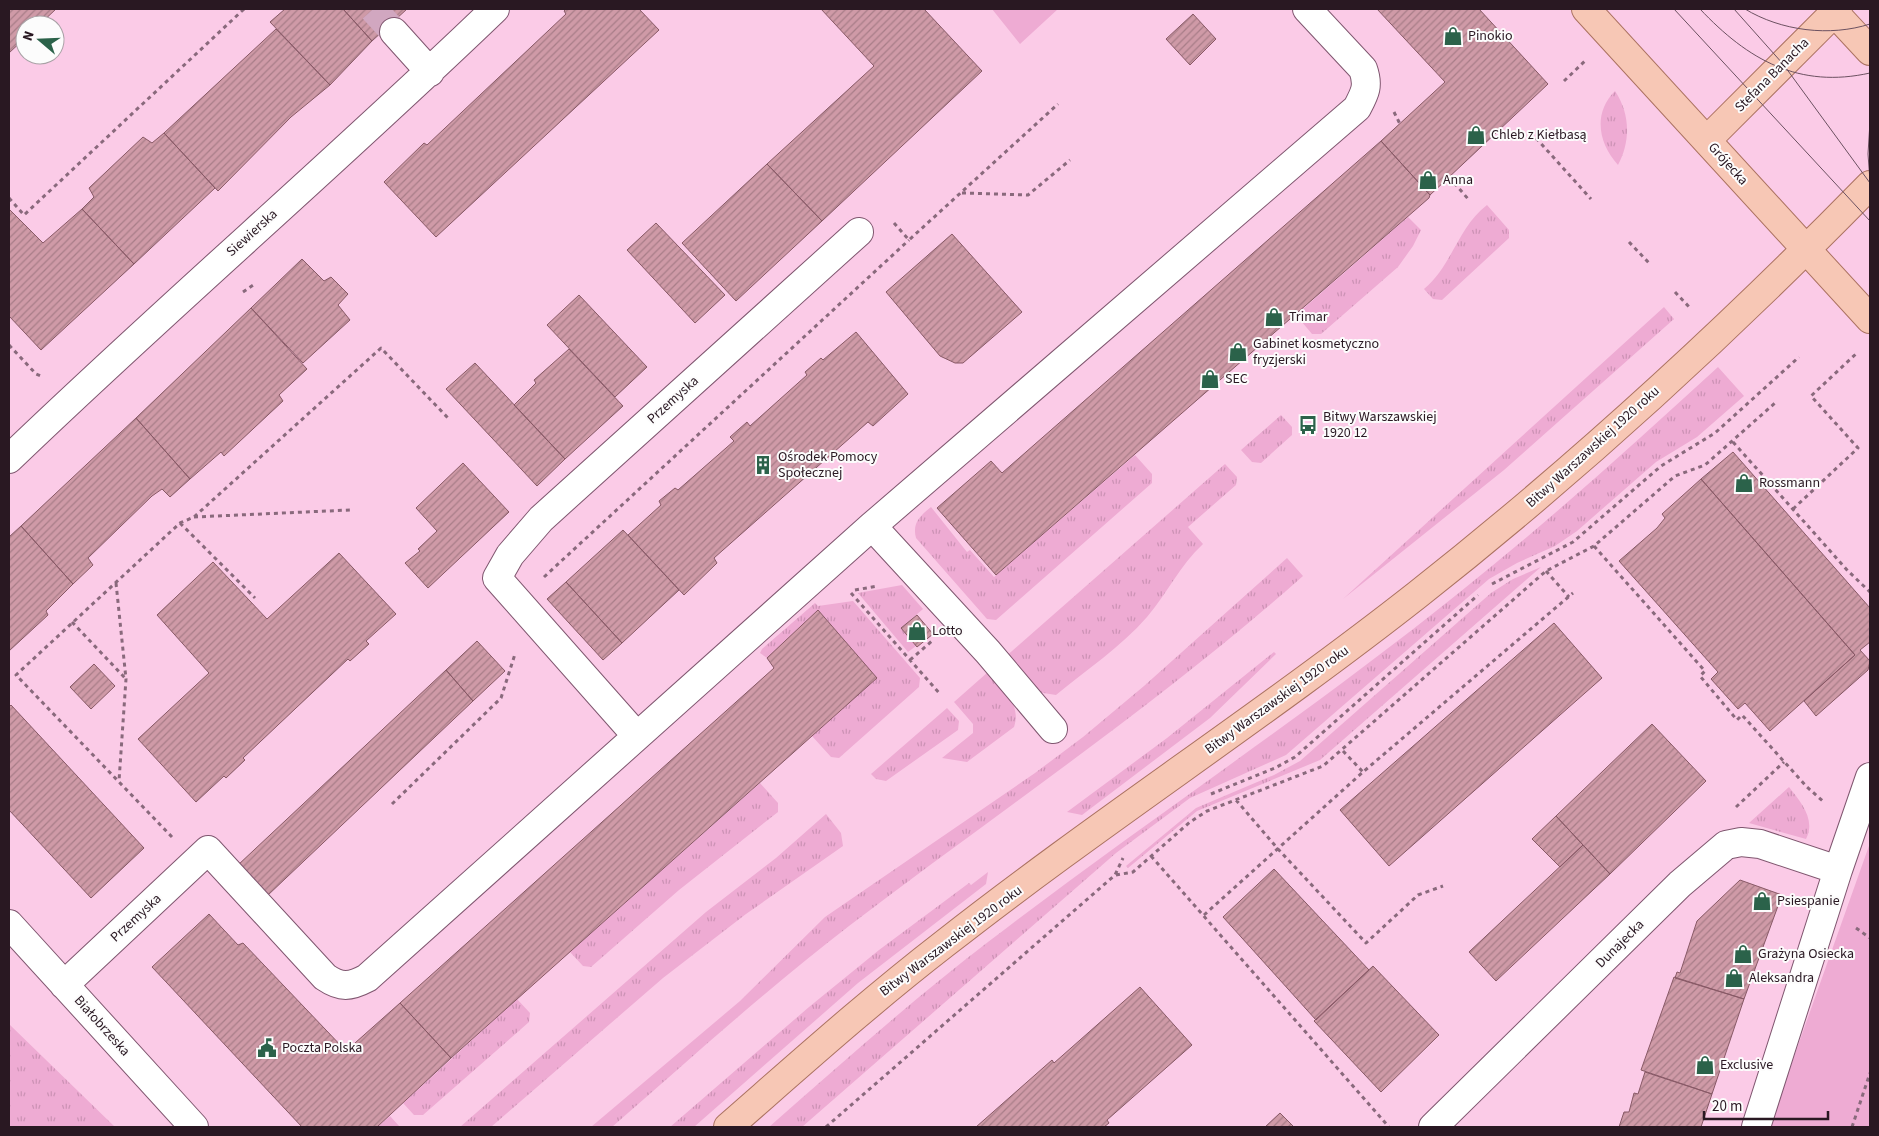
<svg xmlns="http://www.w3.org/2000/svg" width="1879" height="1136" viewBox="0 0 1879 1136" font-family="'Source Sans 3',sans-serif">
  <defs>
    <pattern id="grass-tufts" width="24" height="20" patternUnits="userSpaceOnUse" patternTransform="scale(1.25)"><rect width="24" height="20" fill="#eeabd3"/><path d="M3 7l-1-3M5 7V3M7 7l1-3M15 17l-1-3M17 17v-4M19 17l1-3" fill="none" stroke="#cc92b5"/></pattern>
    <pattern id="building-hatch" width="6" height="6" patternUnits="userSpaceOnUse" patternTransform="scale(1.25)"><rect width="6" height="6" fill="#cf9aa7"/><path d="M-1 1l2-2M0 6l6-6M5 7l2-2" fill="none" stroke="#a87d88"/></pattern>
  </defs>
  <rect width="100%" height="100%" fill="#fbcbe7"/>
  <path fill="url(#grass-tufts)" d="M1615,91C1630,113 1631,141 1618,165C1598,143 1593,113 1615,91Z
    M1487,205L1509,230V238L1442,300L1433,299L1424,289C1452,266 1458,227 1487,205Z
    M1408,217L1421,230L1413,246L1398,267L1321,334H1312L1296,315Z
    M1664,307L1674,319L1504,470L1343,599Z
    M1718,367L1744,396L1697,437L1656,462L1577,531L1555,546L1517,563L1489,579L1286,755L1190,798L1116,853L802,1127H769C841,1064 912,1000 988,942C1143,823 1307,715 1460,592C1549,521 1634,444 1718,367Z
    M1281,415L1292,427V435L1261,463L1252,462L1241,450Z
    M1135,455L1152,474V483L996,620L987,619L916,538C912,523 920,516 931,507L967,552L970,550L994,577Z
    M1225,464L1237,477L1236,485L1188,527L1203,544C1180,565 1167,594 1147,617C1121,647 1086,670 1056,695L1037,692L1004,658Z
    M1287,558L1303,576C1160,703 1001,810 849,926C767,989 690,1059 612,1127H591L740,1001L825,917L1035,773L1083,737L1144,686Z
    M1541,567L1320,760L1197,811L1128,868L1126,866L1196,808L1274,775L1300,761L1491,593L1513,579Z
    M902,585L923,609L901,628L916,646L908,652L858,593Z
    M853,601L920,678L919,687L839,758L831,757L812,736L877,678L818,610L767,658L760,653L762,649L815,603L818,606Z
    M1274,652L1276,654L1210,718L1082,815L1067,812L1167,738Z
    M988,672C1002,688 1022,704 1014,727L967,762L942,758L973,733V724L954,702Z
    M947,708L959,721L958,730L886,781L876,779L871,774Z
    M760,783L778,803V812L679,890L591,967L583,966L570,952Z
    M1789,787C1801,802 1816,820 1806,839L1749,823Z
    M826,814L841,833L843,846L746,914L663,978L491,1127H460L706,912L776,858Z
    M988,872L986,884L858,983L694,1127H670L809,1007L879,950L969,883L971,885Z
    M517,999L530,1013L529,1022L423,1115H414L403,1103Z
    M9,1024L115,1127H9Z
    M390,1116L400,1127H377Z"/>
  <path fill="#eeabd3" d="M992,9H1058L1020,44Z
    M1870,843V1127H1769Z"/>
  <path fill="url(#building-hatch)" stroke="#885966" d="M9,9H56L39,25H25V38L9,53Z
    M285,9H343L372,41L330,85L270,22Z
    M343,9H407L372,41Z
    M566,9H639L659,30L436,237L384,182L424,143L427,145L566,14L564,11Z
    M821,9H924L982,71L822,221L767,164L874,66Z
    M1377,9H1479L1548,84L1430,195L1381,141L1445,82Z
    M1193,14L1216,39L1190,65L1166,39Z
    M276,29L330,85L291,117L218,191L164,133Z
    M164,133L215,188L134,264L82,209L94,197L89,188L143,137L152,143Z
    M1381,141L1430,195L1429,198L996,575L937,508L991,461L1002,473Z
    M767,164L822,221L736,301L682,243Z
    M82,209L134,264L41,350L9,316V211L10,210L43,243Z
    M656,223L725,295L695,323L627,250Z
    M952,234L1022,312L963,363H955L940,356L886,292Z
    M302,259L324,281L331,277L348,294L338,305L350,320L303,363L251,308Z
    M579,295L647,367L615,397L547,325Z
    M251,308L307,369L279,395L283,401L224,456L221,452L190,479L136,418Z
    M856,332L908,394L873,426L868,422L714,558L717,563L684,595L628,535L661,505L659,501L675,488L678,490L734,441L730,437L747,422L750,426L807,375L805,372L821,358L823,360Z
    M569,349L623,406L565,459L514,405L536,383L534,380Z
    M475,363L565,459L537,486L446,389Z
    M136,418L190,479L170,497L162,489L152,496L88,558L93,565L73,584L21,526Z
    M1733,452L1870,608V642L1860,650L1870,661L1868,670L1816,716L1804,701L1855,655L1701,479Z
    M463,463L509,512L428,588L405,563L420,551L418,549L437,531L416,508Z
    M1701,479L1855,655L1770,731L1745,703L1738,709L1711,679L1718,672L1619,561L1657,528L1665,518L1662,514Z
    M21,526L73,584L46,611L48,615L9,651V537Z
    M623,530L679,590L622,643L566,582Z
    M339,553L396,614L366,641L369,644L350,661L348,659L243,758L245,760L226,778L224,776L196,802L138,739L209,673L157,615L213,562L267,619Z
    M566,582L622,643L603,660L547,599Z
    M818,610L877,678L451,1058L400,1003L774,668L767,658Z
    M917,615L933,634L917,647L901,628Z
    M1554,623L1602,678L1389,866L1340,810Z
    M477,641L505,671L473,701L446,670Z
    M94,664L115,686L91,709L70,687Z
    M446,670L473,701L267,896L238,865Z
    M11,705L144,848L91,898L9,810V707Z
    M1652,724L1706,781L1610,874L1556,816Z
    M1556,816L1583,845L1560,867L1532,839Z
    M1583,845L1610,874L1496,981L1469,952Z
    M1274,869L1369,970L1316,1020L1223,917Z
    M1740,880L1782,895L1744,999L1675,978L1677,972L1680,973L1697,921Z
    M209,914L238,945L243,943L346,1051L400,1003L451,1058L377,1127H302L152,967Z
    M1373,966L1439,1035L1381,1092L1314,1021Z
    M1674,977L1744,999L1712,1094L1641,1070Z
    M1140,987L1192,1045L1107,1120L1109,1123L1104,1127H976L1052,1060L1054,1063Z
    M1645,1072L1712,1094L1701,1127H1619L1624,1112H1629L1634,1093L1638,1094Z
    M1280,1113L1294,1127H1265Z"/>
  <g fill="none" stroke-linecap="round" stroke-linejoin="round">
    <path stroke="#d1a7c0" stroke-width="28" stroke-dasharray="28 14" stroke-linecap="butt" d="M373,9L394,32"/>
    <g stroke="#7f566f" stroke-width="30">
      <path id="minor" d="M394,32L430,72
        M9,459C168,306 336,162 495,9
        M872,526L988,652L1053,729
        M636,735L497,578L510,555L541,519L859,232
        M9,924L194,1127
        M64,985L208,850L325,977C341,988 350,987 367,978L872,526L1357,108C1365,93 1369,86 1363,69L1307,9
        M1433,1127L1680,884L1726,845L1741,842L1760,844L1838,870
        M1756,1127L1838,870L1870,777"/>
    </g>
    <g stroke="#ab7261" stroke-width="30">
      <path id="major" d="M1586,9L1870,319
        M1831,9L1870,51
        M1707,140L1838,9
        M728,1127C799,1065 869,1002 944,944C1098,823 1263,716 1417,595C1577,469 1728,330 1870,185"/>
    </g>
    <path stroke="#89697c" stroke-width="3" stroke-dasharray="4 4" stroke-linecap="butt" d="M1564,81L1585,61
      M1394,112L1400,124
      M1536,138L1591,199
      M1449,177L1469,200
      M962,193L1028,195L1070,160
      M9,198L24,215L244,9
      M894,223L909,240L1058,104
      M1629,242L1649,263
      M243,292L256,283
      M1675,292L1691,309
      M9,345L36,374L43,377
      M1733,442L1848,571L1870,592
      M1793,509L1858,448L1811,396L1858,352
      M194,517L350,510
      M180,523L255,598
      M1594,546L1705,671L1700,676L1737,720L1742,715L1807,787L1825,803
      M1546,571L1569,597
      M544,577L909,240
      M116,583L126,679L119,781
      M1492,584L1573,542L1661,466L1715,433L1799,357
      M855,590L878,586
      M851,593L940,694
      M72,622L126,679
      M910,660L932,641
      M1343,751L1363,772
      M1211,794L1275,768L1295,757L1478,595
      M1236,800L1278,849L1366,943L1418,895L1443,886
      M392,804L501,698L515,654
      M1736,807L1784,762
      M172,837L16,675L180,523L194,517L381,348L448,418
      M1151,856L1389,1127
      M1116,875L1133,872L1190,822L1207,811L1323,766L1546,571L1594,546L1675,476L1705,465L1775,403
      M1204,915L1363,772L1573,593
      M1856,928L1870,938
      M826,1127L1115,875L1123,858
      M1852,1127L1870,1073"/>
    <use href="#minor" stroke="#fff" stroke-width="28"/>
    <use href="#major" stroke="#f7c7b5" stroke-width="28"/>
    <path stroke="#6c5161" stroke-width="1" d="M1674,9L1870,221
      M1700,9C1748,60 1799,89 1870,73
      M1734,9L1783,64L1870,183
      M1745,9C1781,31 1830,37 1870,24
      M1870,122L1868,154L1870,181"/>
  </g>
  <defs>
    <g id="shop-bare" transform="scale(1.5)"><path d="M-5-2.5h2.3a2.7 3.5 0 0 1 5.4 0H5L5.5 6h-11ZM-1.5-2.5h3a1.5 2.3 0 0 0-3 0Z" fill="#2b624a" stroke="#fcfcfc" stroke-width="2.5" paint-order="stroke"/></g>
    <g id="bus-bare" transform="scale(1.5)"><path d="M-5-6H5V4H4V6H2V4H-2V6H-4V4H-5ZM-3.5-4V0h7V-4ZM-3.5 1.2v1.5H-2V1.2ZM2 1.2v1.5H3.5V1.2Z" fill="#2b624a" stroke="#fcfcfc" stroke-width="2.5" paint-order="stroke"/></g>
    <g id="building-bare" transform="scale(1.5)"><path d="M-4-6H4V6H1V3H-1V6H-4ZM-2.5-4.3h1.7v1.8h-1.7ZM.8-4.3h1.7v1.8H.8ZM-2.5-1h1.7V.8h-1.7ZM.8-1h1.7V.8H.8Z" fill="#2b624a" stroke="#fcfcfc" stroke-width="2.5" paint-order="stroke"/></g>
    <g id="civic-bare" transform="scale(1.5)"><path d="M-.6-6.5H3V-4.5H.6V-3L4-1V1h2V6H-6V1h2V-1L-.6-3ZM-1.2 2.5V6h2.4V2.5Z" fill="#2b624a" stroke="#fcfcfc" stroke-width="2.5" paint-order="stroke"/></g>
  </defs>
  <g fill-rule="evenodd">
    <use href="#shop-bare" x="1453" y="36"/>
    <use href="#shop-bare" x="1476" y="135"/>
    <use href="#shop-bare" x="1428" y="180"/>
    <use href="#shop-bare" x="1274" y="317"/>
    <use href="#shop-bare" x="1238" y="352"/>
    <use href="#shop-bare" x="1210" y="379"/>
    <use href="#bus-bare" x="1308" y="425"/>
    <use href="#building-bare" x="763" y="465"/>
    <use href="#shop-bare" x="1744" y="483"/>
    <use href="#shop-bare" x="917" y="631"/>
    <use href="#shop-bare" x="1762" y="901"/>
    <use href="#shop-bare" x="1743" y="954"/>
    <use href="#shop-bare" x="1734" y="978"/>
    <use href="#civic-bare" x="267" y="1048"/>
    <use href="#shop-bare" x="1705" y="1065"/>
  </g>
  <g text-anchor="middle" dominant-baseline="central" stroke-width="4" stroke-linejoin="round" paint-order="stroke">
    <g font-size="14" fill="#291822" stroke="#fcfcfc" text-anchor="start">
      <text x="1468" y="36">Pinokio</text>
      <text x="1491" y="135">Chleb z Kiełbasą</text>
      <text x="1443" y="180">Anna</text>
      <text x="1289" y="317">Trimar</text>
      <text x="1253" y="344">Gabinet kosmetyczno<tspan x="1253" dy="16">fryzjerski</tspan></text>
      <text x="1225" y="379">SEC</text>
      <text x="1323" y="417">Bitwy Warszawskiej<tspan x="1323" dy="16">1920 12</tspan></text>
      <text x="778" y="457">Ośrodek Pomocy<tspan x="778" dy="16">Społecznej</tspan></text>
      <text x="1759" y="483">Rossmann</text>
      <text x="932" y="631">Lotto</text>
      <text x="1777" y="901">Psiespanie</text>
      <text x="1758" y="954">Grażyna Osiecka</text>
      <text x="1749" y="978">Aleksandra</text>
      <text x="282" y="1048">Poczta Polska</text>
      <text x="1720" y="1065">Exclusive</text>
    </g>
    <g font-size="14" fill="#291822" stroke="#fcfcfc">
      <text transform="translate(1772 75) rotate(-45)">Stefana Banacha</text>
      <text transform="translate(1728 164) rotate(48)">Grójecka</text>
      <text transform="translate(252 233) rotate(-42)">Siewierska</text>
      <text transform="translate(673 400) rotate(-42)">Przemyska</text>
      <text transform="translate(1593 447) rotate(-42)">Bitwy Warszawskiej 1920 roku</text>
      <text transform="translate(1277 700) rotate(-36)">Bitwy Warszawskiej 1920 roku</text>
      <text transform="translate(136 918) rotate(-43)">Przemyska</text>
      <text transform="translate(951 941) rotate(-37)">Bitwy Warszawskiej 1920 roku</text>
      <text transform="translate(1620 944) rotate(-45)">Dunajecka</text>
      <text transform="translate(102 1026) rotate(48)">Białobrzeska</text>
    </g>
  </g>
  <rect width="1879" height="1136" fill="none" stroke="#291822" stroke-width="20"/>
  <g transform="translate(40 40) rotate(289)"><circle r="24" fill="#fcfcfc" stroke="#a8a1a5"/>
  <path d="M0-4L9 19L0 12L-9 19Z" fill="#2b624a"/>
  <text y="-8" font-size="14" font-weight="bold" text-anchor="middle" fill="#291822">N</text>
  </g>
  <path d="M1704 1111v8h124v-8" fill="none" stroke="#291822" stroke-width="2.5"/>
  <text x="1712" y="1111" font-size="15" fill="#291822" stroke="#fcfcfc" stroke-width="4" paint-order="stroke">20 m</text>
</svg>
